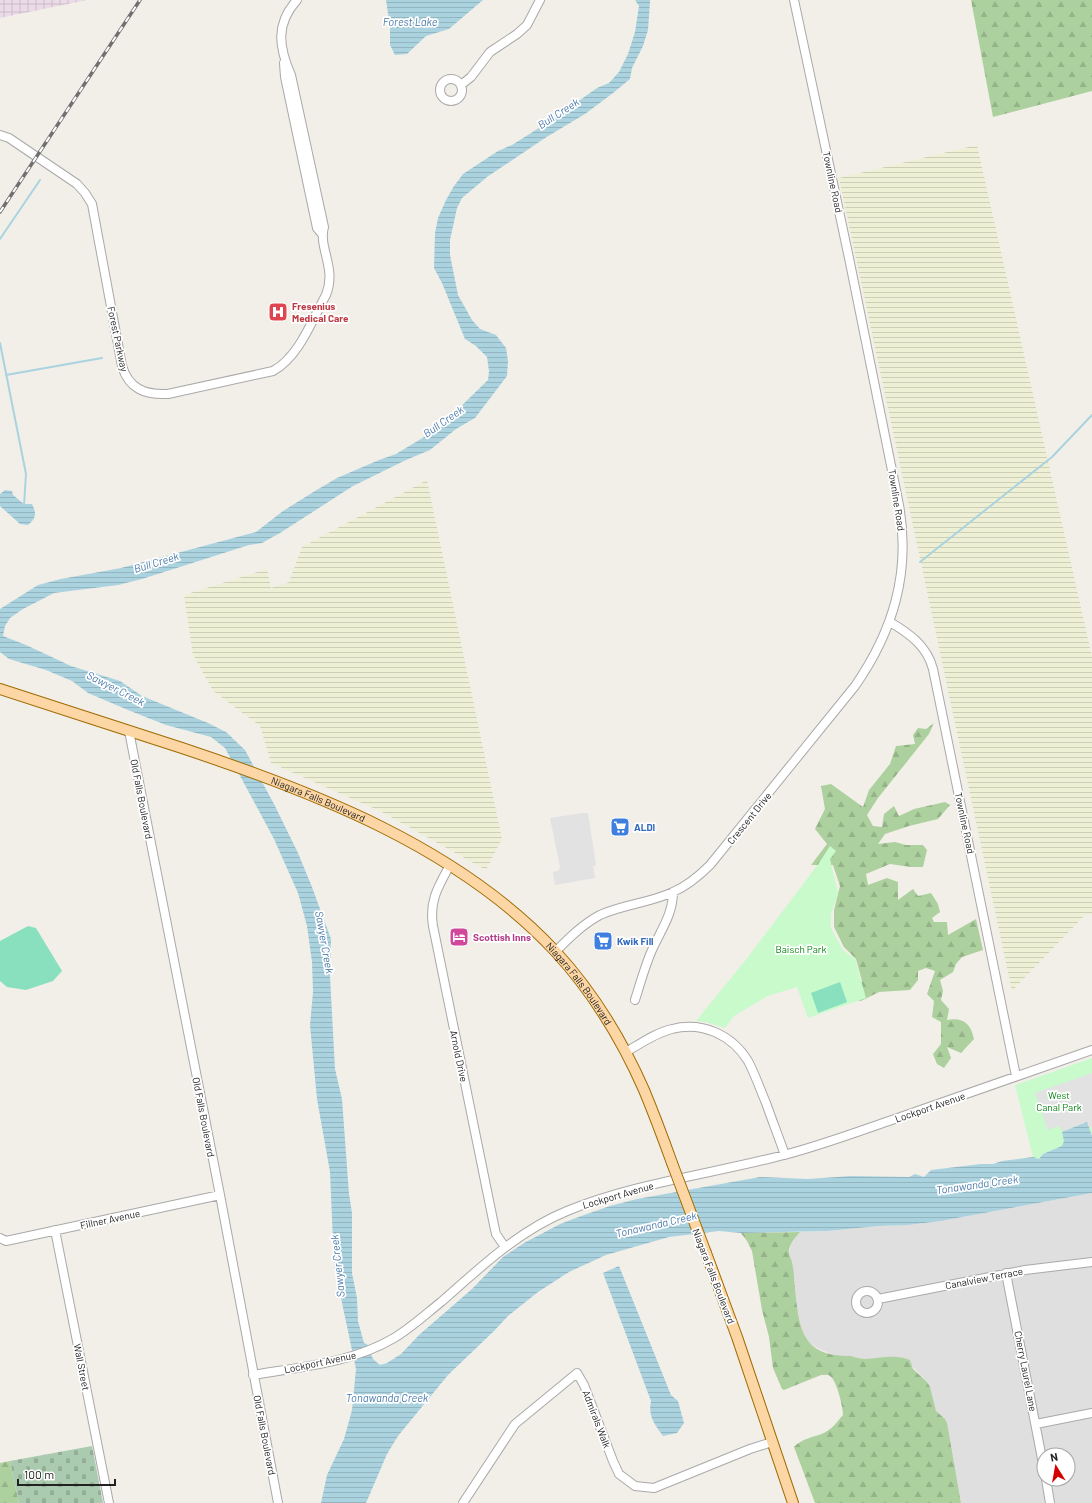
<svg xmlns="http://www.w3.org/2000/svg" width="1092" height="1503" viewBox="0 0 1092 1503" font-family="Barlow,sans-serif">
  <defs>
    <pattern id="industrial-grid" width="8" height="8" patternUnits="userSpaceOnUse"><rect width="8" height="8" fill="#ebdbe8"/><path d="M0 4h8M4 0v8" fill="none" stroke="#c9bcc7"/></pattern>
    <pattern id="farmland-rules" width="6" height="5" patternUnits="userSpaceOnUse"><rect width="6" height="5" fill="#eef0d5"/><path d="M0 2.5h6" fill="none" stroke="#ccceb7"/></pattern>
    <pattern id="forest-firs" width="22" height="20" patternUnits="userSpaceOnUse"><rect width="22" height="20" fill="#add19e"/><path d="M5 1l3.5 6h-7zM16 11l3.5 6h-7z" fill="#95b388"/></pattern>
    <pattern id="cemetery-stones" width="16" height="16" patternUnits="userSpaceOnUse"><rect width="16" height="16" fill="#aacbaf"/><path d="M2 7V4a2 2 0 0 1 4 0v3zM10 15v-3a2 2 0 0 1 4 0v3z" fill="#92ae96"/></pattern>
    <pattern id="water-rules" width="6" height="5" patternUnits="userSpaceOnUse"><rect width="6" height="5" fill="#aad3df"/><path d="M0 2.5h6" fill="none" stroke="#92b5bf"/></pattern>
  </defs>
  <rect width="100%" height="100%" fill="#f2efe9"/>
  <path fill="#e0dfdf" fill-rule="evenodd" d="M1092,1193V1503H961L945,1419L936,1411L927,1382L912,1366L857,1359L848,1356L839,1357L819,1349L810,1343L803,1336L796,1311L792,1263L789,1254L791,1244L800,1232L827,1231L879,1226L908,1225L941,1221ZM1044,1455H1068V1479H1044Z"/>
  <path fill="url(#industrial-grid)" d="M0,0H87L0,18Z"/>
  <path fill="url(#farmland-rules)" d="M977,145L1092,657V914L1084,916L1012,991L839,178Z
    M427,480L502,839L486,870L380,811L271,763L260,726L213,691L193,655L184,595L267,569L271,588L289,582L302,547Z"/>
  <path fill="url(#forest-firs)" d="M971,0H1092V91L993,117Z
    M934,723L929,734L878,798L867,815L873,826L882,827L884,814L894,806L899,816L914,809L945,802L950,805L938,819L909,826L885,834L878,844L895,842L906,845H923L927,850L923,867H911L890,864L866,874L868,885L887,878L898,882V900L913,889L918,896L931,893L938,904L940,912L932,918L934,922H947L948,935L976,919L983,950L962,957L956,964L953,972L940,980L943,991L941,1000L949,1009L947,1020C963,1017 971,1024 974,1039L961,1053L947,1047L951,1058L944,1068L937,1064L933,1054L941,1044V1022L932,1017L934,1001L927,994L935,971L926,968L918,971V980L910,990L879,992L861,1001L849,999L862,981L856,959L844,947L834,927V910L840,886L833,865H811L827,844L815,829L825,809L821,786L831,784L863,807L869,790L890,764L896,746L915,744L913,735L918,728L926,729Z
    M800,1232C796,1237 790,1243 789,1250C788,1254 791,1258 792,1262C794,1270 794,1281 795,1289C799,1327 801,1355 847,1356C853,1356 858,1359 865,1359C879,1358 897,1354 910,1360L913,1369L927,1382L930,1387L936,1411L945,1419L947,1423L961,1503H815L794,1447C801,1439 814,1437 824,1433C832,1429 837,1422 843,1415C843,1407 837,1381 830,1376C828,1374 824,1375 821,1375L784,1390L782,1389L773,1368L769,1337L762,1310L752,1251L747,1241L741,1233Z
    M10,1461L19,1503H0V1463Z"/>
  <path fill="url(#cemetery-stones)" d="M92,1446L103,1503H19L10,1461Z"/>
  <path fill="#c8facc" d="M830,846L836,851L830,859L838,893L831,914V928L843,950L855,959L866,998L808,1018L797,987L768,996L734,1016L725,1028L706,1022L696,1021L748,957L819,863Z
    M1092,1058V1136L1087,1122L1064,1141L1063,1146L1043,1154L1039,1159L1033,1157L1015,1085Z"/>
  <path fill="#88e0be" d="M28,926L36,928L62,971L53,981L26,990L7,987L0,981V941Z
    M840,982L847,1002L818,1013L811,993Z"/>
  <path fill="#e2e2e2" d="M583,813H588L596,865L593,866L595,878L555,885L553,872L558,871L560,867L550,818Z
    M1092,1073V1127L1089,1128L1087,1122L1062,1132L1059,1126L1048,1130L1035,1093Z"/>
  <path fill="url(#water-rules)" d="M386,0H483L449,29L426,36L407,54L395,55L390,45V27Z
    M635,0H650V2L648,30L643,46L632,68L630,79L613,93L585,114L545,138L487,177L462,198L457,208L450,240V255L458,295L472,320L480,329L496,335L506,348L508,361L507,376L475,418L456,429L430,450L406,460L353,486L280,533L262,543L249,545L142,579L118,585L54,593L23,609L10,618L5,626L3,636L26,645L71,666L120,681L142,696L208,723L226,732L245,750L275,806L298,853L312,887L331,939L330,976L335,1069L342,1099L349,1194L352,1213V1273L357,1298L358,1321L364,1343L367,1344L373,1359L380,1365L387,1363L401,1354L419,1335L472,1289L503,1257L524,1243L543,1233L560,1224L584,1215L610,1206L637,1199L760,1177L808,1179L851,1176L909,1177L915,1174L924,1177L931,1170L981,1164H993L1002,1161L1033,1157L1039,1159L1043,1154L1062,1146L1064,1141L1062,1132L1087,1122L1092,1136V1193L941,1221L908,1225L879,1226L827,1231L741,1233L719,1231L669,1237L606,1255L569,1272L538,1292L508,1316L494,1331L448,1375L398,1436L387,1454L366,1503H321L327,1475L344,1439L352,1410L356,1369L334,1265L330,1172L317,1099L310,1025L313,992L312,962L307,926L298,893L274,839L225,748L211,737L166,725L128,710L88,693L72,681L46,670L9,659L0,652V609L38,585L61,579L121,568L256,532L283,511L315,491L337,478L379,460L396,454L449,422L456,411L488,380L489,371L487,357L476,346L465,339L442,283L434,268L435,233L438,218L446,200L454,186L463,174L498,151L512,145L553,119L597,88L609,83L619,72L628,54L635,32L639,6Z
    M5,490L12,491L13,495L24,504H32C37,514 36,518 28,525L20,524L0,506V494Z
    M619,1266L671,1395L678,1401L684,1423L677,1433L663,1436C654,1424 648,1416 651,1401L603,1273Z"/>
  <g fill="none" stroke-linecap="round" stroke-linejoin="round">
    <path stroke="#aad3df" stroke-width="2" d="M0,239L40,180
      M0,343L26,474L24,505
      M6,375L102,358
      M920,562L1052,457L1092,415"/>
    <g stroke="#a9a9a9" stroke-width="10">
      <path id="minor" d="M284,63L285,77L317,228L322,234
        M440 90a11 11 0 1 1 22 0a11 11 0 1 1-22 0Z
        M461,85L471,77L490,52L517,34L527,25L540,0
        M0,135L9,138L77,184L85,193L92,204L122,366C129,389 145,395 168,394L273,371C299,357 312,320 326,295C337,268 318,248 324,227L291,75C279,48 275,24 297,0
        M890,622C910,634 927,646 933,669L1016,1076
        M129,731L220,1195L278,1503
        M450,865C438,887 429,901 433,926L494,1225L496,1234L505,1247
        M555,952C569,938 583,924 600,915C624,904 650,903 673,892C687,886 699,876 710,865L855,686C893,631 911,573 899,505L849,258L794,0
        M635,1000C640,984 645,966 652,950C661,930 673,914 673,892
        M626,1052C640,1044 655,1033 672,1029C702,1021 732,1035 748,1061C755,1074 760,1089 766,1103C772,1120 779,1138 785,1155
        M55,1230L109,1503
        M0,1238L6,1241L220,1195
        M1006,1273L1044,1469
        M856 1302a11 11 0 1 1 22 0a11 11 0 1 1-22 0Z
        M878,1299L1025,1270L1092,1262
        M253,1375C300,1367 352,1363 394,1338C411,1328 426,1314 441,1302C480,1268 518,1231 567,1211C635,1183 712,1174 784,1155C819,1146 854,1133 889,1121C956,1098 1024,1074 1092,1050
        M1036,1424L1092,1413
        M1046,1479L1050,1503
        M463,1503L515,1424L577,1373L584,1385L613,1461L619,1474L635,1486L654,1488L750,1449L772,1442"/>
    </g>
    <g stroke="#a06b00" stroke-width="12">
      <g id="major">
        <path id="s1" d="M0,689C61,709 121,728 182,748C314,792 458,847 555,951C592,991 622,1040 644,1090C654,1114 663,1138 672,1163"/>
        <path d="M706,1253L737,1337L793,1503"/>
      </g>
    </g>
    <use href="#minor" stroke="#fff" stroke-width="8"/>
    <use href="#major" stroke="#fcd6a4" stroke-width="10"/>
    <g stroke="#707070" stroke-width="3.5">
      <path id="rail" d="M0,212L140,0"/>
    </g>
    <use href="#rail" stroke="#fff" stroke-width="2" stroke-dasharray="6" stroke-linecap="butt"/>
    <g stroke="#a06b00" stroke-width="12" stroke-linecap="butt">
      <path id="major-bridge" d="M672,1163L706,1253"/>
    </g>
    <use href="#major-bridge" stroke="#fcd6a4" stroke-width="10"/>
  </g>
  <defs>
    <g id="hospital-square" transform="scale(1)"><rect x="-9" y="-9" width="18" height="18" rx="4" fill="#e0444e" stroke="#fff"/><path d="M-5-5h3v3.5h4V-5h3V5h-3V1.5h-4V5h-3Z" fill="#fff"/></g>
    <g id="supermarket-square" transform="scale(1)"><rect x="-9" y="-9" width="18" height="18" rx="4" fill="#3f7fe0" stroke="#fff"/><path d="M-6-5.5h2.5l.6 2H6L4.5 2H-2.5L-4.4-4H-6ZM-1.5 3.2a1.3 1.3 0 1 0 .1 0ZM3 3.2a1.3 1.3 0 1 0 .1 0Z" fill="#fff"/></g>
    <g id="hotel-square" transform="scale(1)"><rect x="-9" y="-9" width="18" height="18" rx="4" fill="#d1479c" stroke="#fff"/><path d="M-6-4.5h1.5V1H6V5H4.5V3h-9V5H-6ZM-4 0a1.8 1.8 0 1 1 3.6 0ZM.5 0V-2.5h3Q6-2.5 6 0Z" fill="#fff"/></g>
  </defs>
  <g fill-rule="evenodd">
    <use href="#hospital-square" x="278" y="312"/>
    <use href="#supermarket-square" x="620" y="827"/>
    <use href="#hotel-square" x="459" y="937"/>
    <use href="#supermarket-square" x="603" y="941"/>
  </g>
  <g text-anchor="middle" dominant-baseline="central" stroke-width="3.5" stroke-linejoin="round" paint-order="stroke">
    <g font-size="10" fill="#222" stroke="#fff">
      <text transform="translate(833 182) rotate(78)">Townline Road</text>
      <text transform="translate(118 339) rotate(78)">Forest Parkway</text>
      <text transform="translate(897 500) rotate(81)">Townline Road</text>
      <text transform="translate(142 799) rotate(79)">Old Falls Boulevard</text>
      <text stroke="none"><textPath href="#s1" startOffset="337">Niagara Falls Boulevard</textPath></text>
      <text transform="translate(749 818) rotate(-51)">Crescent Drive</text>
      <text transform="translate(965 823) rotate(78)">Townline Road</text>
      <text stroke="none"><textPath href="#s1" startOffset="661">Niagara Falls Boulevard</textPath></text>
      <text transform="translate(459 1056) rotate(78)">Arnold Drive</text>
      <text transform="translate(930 1107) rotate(-19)">Lockport Avenue</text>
      <text transform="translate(204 1117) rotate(79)">Old Falls Boulevard</text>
      <text transform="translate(618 1195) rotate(-16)">Lockport Avenue</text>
      <text transform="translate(110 1219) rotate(-12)">Fillner Avenue</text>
      <text transform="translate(714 1276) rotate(69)">Niagara Falls Boulevard</text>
      <text transform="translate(984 1278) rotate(-11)">Canalview Terrace</text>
      <text transform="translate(320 1362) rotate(-12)">Lockport Avenue</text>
      <text transform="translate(82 1367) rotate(79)">Wall Street</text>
      <text transform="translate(1026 1371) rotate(79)">Cherry Laurel Lane</text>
      <text transform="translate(597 1419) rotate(69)">Admirals Walk</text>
      <text transform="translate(265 1435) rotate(79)">Old Falls Boulevard</text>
    </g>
    <g font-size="10" font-weight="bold" fill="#be3a42" stroke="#fff" text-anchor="start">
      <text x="292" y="306">Fresenius<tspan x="292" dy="12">Medical Care</tspan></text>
    </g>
    <g font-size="10" font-weight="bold" fill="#366cbe" stroke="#fff" text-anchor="start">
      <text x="634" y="827">ALDI</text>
      <text x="617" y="941">Kwik Fill</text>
    </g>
    <g font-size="10" font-weight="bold" fill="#b23c85" stroke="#fff" text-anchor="start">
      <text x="473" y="937">Scottish Inns</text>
    </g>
    <g font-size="10" fill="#0c8416" stroke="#fff">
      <text x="801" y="949">Baisch Park</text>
      <text x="1059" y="1095">West<tspan x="1059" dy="12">Canal Park</tspan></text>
    </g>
    <g font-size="11" font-style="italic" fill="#4a7aab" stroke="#fff">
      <text x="410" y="21">Forest Lake</text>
      <text transform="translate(558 113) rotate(-33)">Bull Creek</text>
      <text transform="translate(443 421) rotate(-35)">Bull Creek</text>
      <text transform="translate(156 562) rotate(-17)">Bull Creek</text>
      <text transform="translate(116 688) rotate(27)">Sawyer Creek</text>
      <text transform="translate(325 942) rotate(80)">Sawyer Creek</text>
      <text transform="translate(977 1184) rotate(-8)">Tonawanda Creek</text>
      <text transform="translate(656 1224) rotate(-13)">Tonawanda Creek</text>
      <text transform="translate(337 1266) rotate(-96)">Sawyer Creek</text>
      <text x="387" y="1397">Tonawanda Creek</text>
    </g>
  </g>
  <g transform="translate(1056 1467) rotate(349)"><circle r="19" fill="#ffffff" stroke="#a7a7a7"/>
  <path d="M0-3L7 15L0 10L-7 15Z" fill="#d40000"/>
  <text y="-6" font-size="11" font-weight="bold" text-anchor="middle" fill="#222222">N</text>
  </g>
  <path d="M18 1479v6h97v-6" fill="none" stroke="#222222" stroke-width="2"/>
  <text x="24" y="1479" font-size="12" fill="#222222" stroke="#ffffff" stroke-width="3" paint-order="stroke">100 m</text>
</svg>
